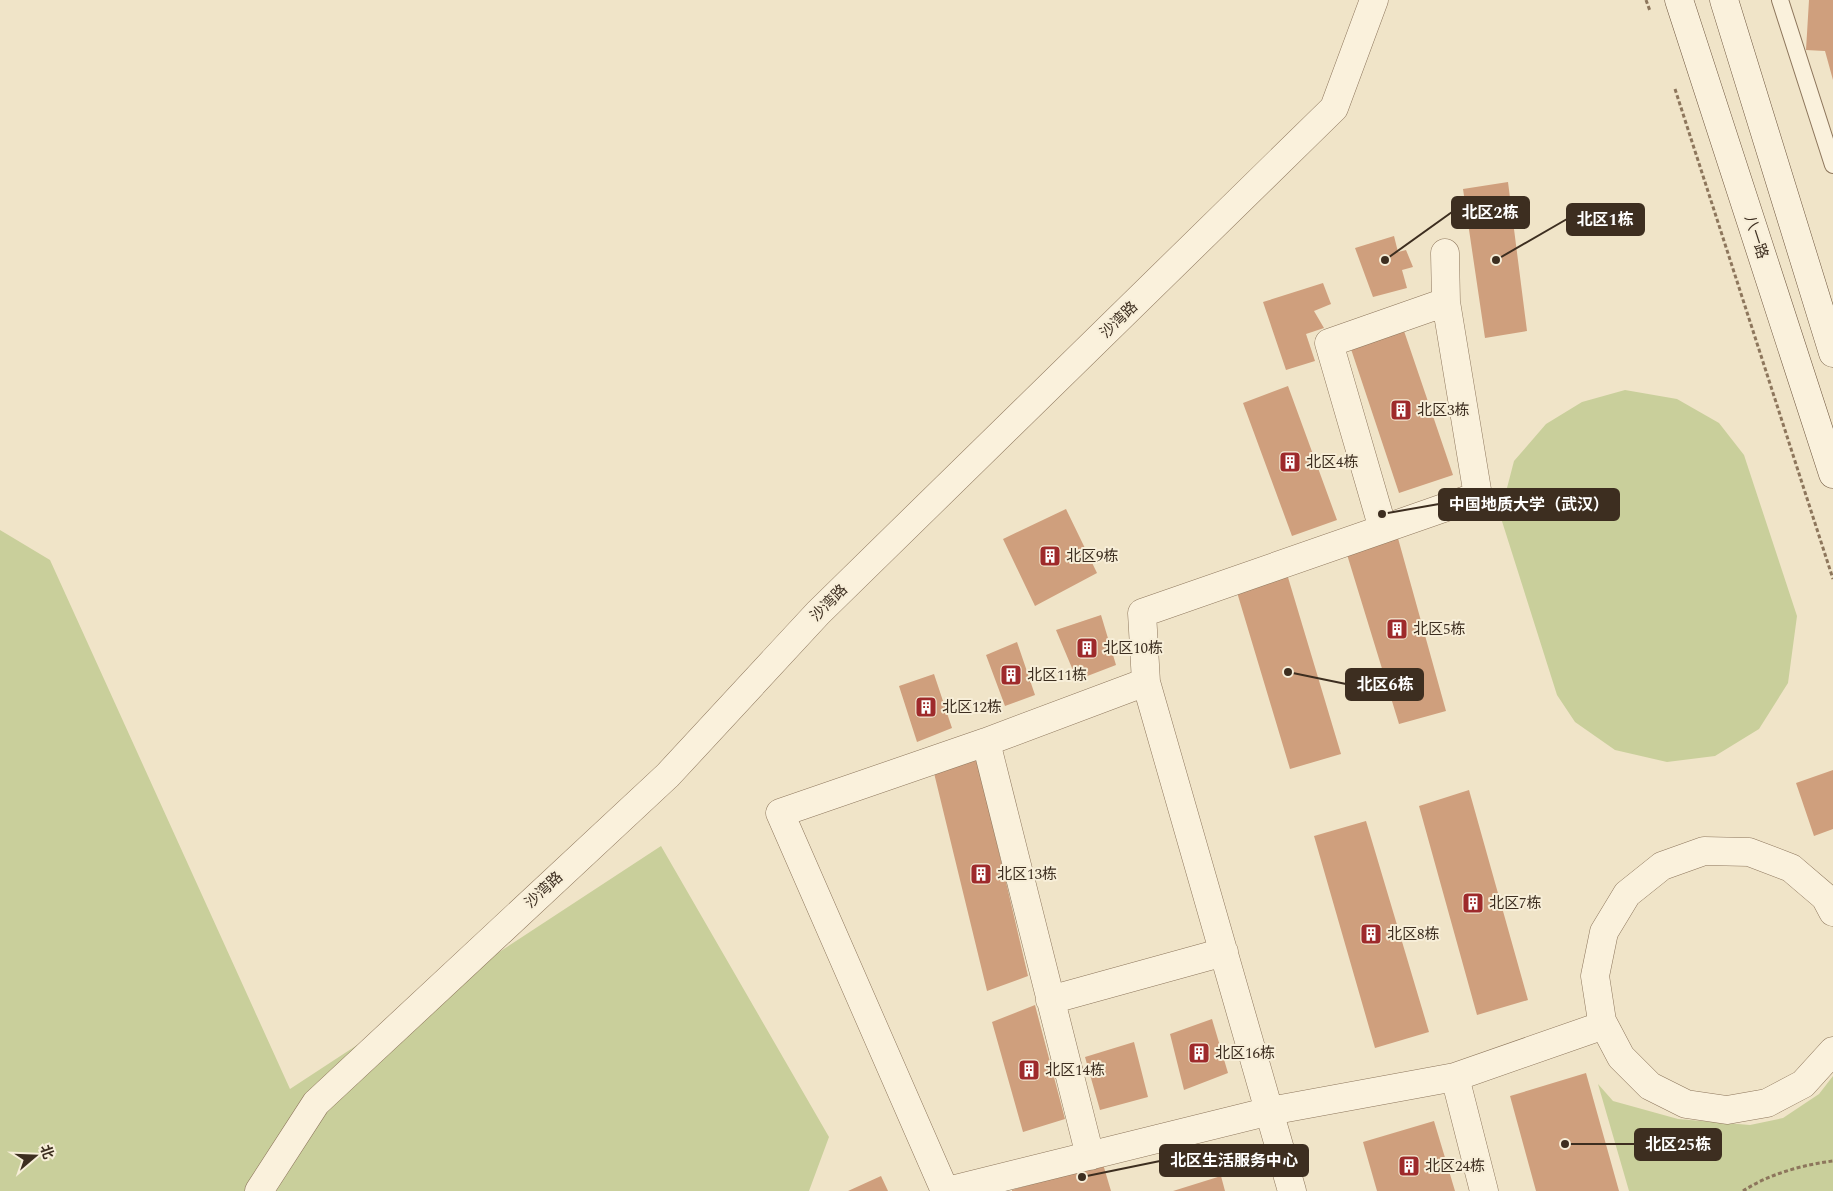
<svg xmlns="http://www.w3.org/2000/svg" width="1833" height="1191" viewBox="0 0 1833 1191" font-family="Spectral,'Noto Sans SC',serif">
  <rect width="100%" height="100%" fill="#f0e4c8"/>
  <path fill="#c9cf9b" d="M1625,390L1677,399L1719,423L1744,455L1797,616L1788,683L1759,729L1715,756L1667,762L1615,750L1575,722L1557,695L1500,515L1514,461L1546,424L1582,402Z
    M0,530L50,560L290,1089L661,846L829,1137L809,1191H0Z
    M1833,1076V1191H1629L1598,1084L1613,1101L1678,1119L1750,1125L1783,1118L1819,1094Z"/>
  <path fill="#cf9f7d" d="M1809,0H1833V80L1825,51L1806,50Z
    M1508,182L1527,331L1485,338L1463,189Z
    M1394,236L1398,252L1406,250L1413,267L1402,270L1407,288L1373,297L1355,248Z
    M1323,283L1331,304L1314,311L1324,328L1306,334L1315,361L1286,370L1263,302Z
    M1403,328L1453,475L1399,493L1350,346Z
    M1288,386L1337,520L1292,536L1243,403Z
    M1066,509L1097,573L1035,606L1003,539Z
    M1396,531L1446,711L1399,724L1345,548Z
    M1287,574L1341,754L1290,769L1236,589Z
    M1101,615L1116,665L1077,680L1056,630Z
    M1017,642L1035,695L1005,706L986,655Z
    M934,674L952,728L917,742L899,686Z
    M977,758L1028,976L987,991L934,773Z
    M1833,770V829L1814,836L1796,783Z
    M1469,790L1528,1000L1477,1015L1419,806Z
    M1366,821L1429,1032L1375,1048L1314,836Z
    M1035,1005L1065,1119L1023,1132L992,1022Z
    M1212,1019L1228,1073L1184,1090L1170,1034Z
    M1134,1042L1148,1097L1100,1110L1085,1057Z
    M1586,1073L1619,1191H1536L1510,1096Z
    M1434,1121L1455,1191H1377L1363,1142Z
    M1103,1164L1111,1191H1012V1190Z
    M881,1176L888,1191H848Z
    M1221,1176L1225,1191H1173Z"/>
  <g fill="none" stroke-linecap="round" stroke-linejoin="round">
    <g stroke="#8d765c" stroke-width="18">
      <path id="lane" d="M1780,0L1833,165"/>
    </g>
    <g stroke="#8d765c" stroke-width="29">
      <path id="street" d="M1383,529L1329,343L1446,302
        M1146,682L1142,613L1478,496L1446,302L1445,253
        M986,742L1090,1156
        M1833,912L1825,897L1791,868L1749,852L1704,851L1662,866L1627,894L1604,932L1595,976L1602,1021L1621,1057L1650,1086L1686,1104L1727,1110L1767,1103L1803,1084L1833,1051
        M1050,1000L1224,952
        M1455,1077L1484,1191
        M259,1191L316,1103L668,775L818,613L1334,108L1374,0
        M945,1191L780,813L986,742L1146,682L1292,1191
        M947,1191L1270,1111L1455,1077L1604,1025"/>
    </g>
    <g stroke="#6f573f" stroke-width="29">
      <path id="secondary" d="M1679,0L1833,474
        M1724,0L1833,353"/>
    </g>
    <path stroke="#8d765c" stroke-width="3" stroke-dasharray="4 2.5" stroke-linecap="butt" d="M1646,0L1650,11
      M1675,89L1833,579
      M1743,1191C1769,1174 1802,1165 1833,1161"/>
    <use href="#lane" stroke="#faf1dc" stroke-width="16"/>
    <use href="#street" stroke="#faf1dc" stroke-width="28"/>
    <use href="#secondary" stroke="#faf1dc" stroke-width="28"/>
  </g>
  <defs>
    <g id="building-square" transform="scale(1.125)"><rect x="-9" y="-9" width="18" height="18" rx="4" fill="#9e2a2b" stroke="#f7eed8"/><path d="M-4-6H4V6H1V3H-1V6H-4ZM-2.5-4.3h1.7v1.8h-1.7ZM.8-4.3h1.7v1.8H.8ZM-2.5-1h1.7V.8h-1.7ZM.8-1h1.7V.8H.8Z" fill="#fff"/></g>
  </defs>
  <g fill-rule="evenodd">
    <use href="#building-square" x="1401" y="410"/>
    <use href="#building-square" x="1290" y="462"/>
    <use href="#building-square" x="1050" y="556"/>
    <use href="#building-square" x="1397" y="629"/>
    <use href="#building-square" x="1087" y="648"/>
    <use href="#building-square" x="1011" y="675"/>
    <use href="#building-square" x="926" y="707"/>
    <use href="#building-square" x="981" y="874"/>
    <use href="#building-square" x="1473" y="903"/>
    <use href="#building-square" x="1371" y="934"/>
    <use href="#building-square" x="1199" y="1053"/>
    <use href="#building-square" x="1029" y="1070"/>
    <use href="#building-square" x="1409" y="1166"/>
  </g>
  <g text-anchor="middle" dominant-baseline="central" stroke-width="4" stroke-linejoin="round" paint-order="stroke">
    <g font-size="15" fill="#3d2e20" stroke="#f7eed8">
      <text transform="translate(1756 237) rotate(72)">八一路</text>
      <text transform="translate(1119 320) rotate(-44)">沙湾路</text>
      <text transform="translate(829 603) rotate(-45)">沙湾路</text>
      <text transform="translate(544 890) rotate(-43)">沙湾路</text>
    </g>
    <g font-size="15" fill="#3d2e20" stroke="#f7eed8" text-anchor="start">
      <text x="1417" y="410">北区3栋</text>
      <text x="1306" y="462">北区4栋</text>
      <text x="1066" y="556">北区9栋</text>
      <text x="1413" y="629">北区5栋</text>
      <text x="1103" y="648">北区10栋</text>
      <text x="1027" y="675">北区11栋</text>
      <text x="942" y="707">北区12栋</text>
      <text x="997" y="874">北区13栋</text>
      <text x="1489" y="903">北区7栋</text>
      <text x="1387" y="934">北区8栋</text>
      <text x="1215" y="1053">北区16栋</text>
      <text x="1045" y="1070">北区14栋</text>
      <text x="1425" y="1166">北区24栋</text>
    </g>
  </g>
  <path fill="none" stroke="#3d2e20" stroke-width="2" d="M1385 260L1452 212M1496 260L1567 219M1382 514L1439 504M1288 672L1346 684M1565 1144L1635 1144M1082 1177L1160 1161"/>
  <g fill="#3d2e20" stroke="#f7eed8" stroke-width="2">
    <circle cx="1385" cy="260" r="5"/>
    <circle cx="1496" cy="260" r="5"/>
    <circle cx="1382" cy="514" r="5"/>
    <circle cx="1288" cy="672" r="5"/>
    <circle cx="1565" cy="1144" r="5"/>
    <circle cx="1082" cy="1177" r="5"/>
  </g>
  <g fill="#3d2e20" stroke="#3d2e20" stroke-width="2">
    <rect x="1452" y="197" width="77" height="31" rx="5"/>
    <rect x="1567" y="204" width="77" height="31" rx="5"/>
    <rect x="1439" y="489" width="180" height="31" rx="5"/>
    <rect x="1346" y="669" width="77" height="31" rx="5"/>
    <rect x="1635" y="1129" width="86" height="31" rx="5"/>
    <rect x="1160" y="1145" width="148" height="31" rx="5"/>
  </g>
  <g font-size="16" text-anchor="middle" font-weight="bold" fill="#fff">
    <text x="1490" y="218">北区2栋</text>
    <text x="1605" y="225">北区1栋</text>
    <text x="1529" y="510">中国地质大学（武汉）</text>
    <text x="1385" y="690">北区6栋</text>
    <text x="1678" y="1150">北区25栋</text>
    <text x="1234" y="1166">北区生活服务中心</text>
  </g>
  <g transform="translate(35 1156) rotate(71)" stroke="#f7eed8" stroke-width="4" paint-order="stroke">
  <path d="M0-4L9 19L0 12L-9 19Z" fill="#3d2e20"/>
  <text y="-8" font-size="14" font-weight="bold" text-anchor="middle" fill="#3d2e20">北</text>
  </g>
</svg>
